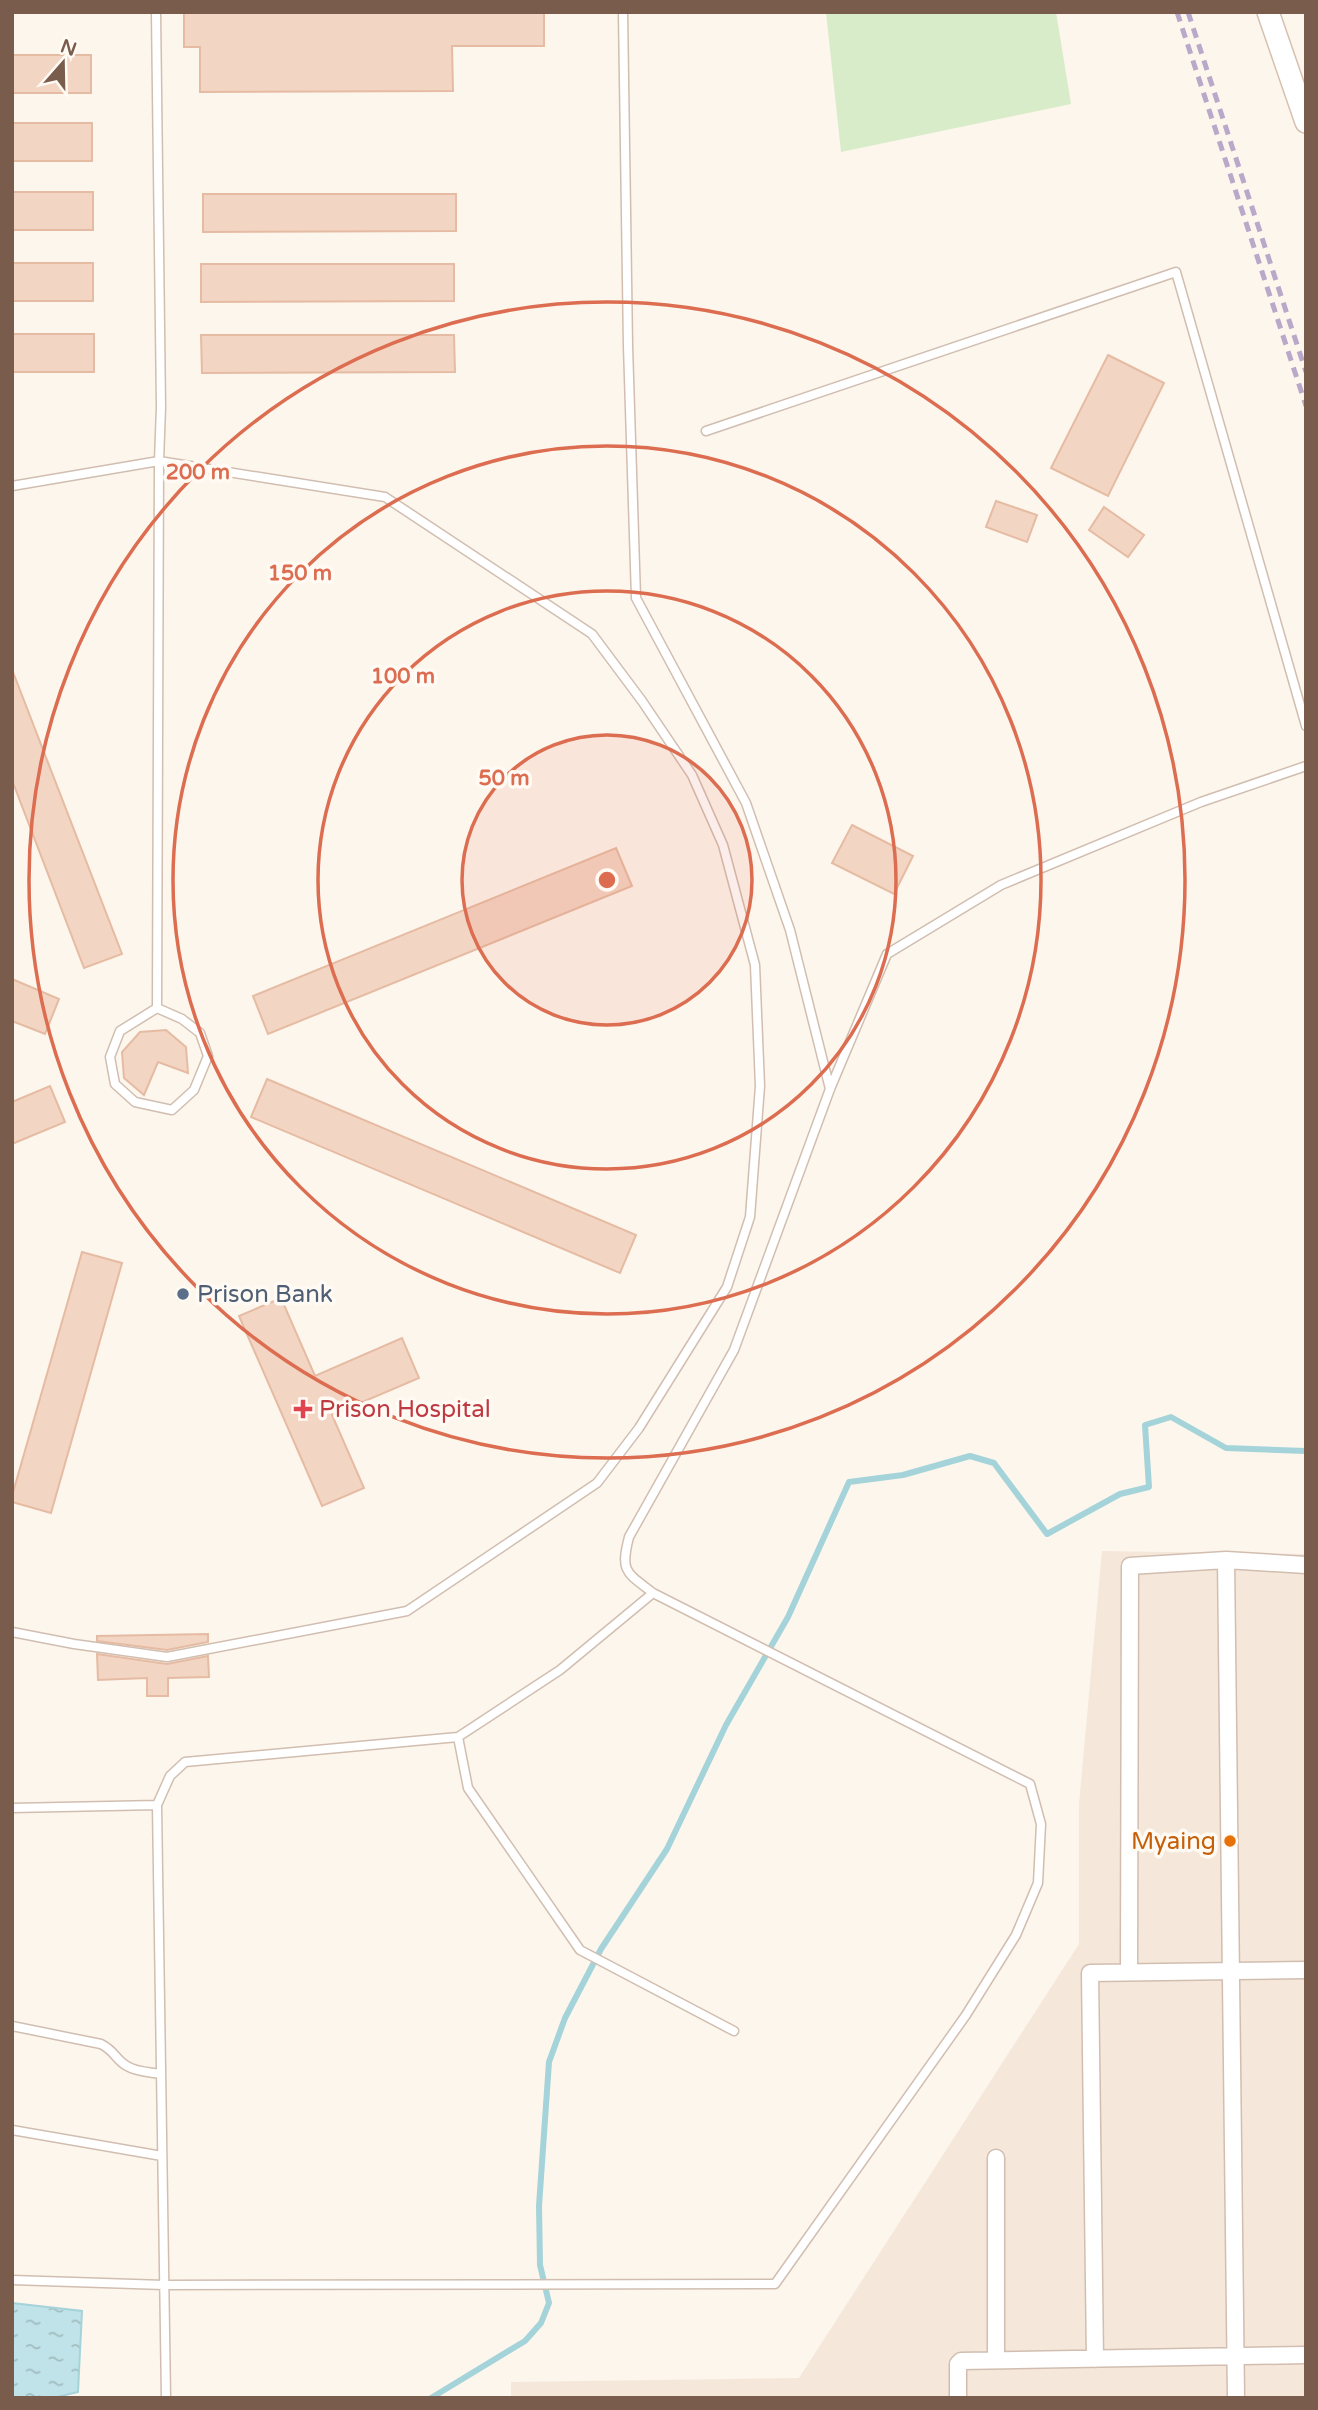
<svg xmlns="http://www.w3.org/2000/svg" width="1318" height="2410" viewBox="0 0 1318 2410" font-family="'Varela Round',sans-serif">
  <defs>
    <pattern id="water-ripples" width="26" height="14" patternUnits="userSpaceOnUse" patternTransform="scale(1.75)"><rect width="26" height="14" fill="#bfe3e8"/><path d="M2 4q2-2 4 0t4 0M15 11q2-2 4 0t4 0" fill="none" stroke="#a0bbbe"/></pattern>
  </defs>
  <rect width="100%" height="100%" fill="#fdf6ec"/>
  <path fill="#f5e8da" d="M1102,1551L1306,1554V2398H511V2382L799,2378L1079,1944V1804Z"/>
  <path fill="#d8ecc9" d="M826,12H1056L1071,104L841,152Z"/>
  <path fill="url(#water-ripples)" stroke="#a5d3da" stroke-width="2" d="M12,2303L82,2311L78,2392L53,2398H12Z"/>
  <g fill="none" stroke-linecap="round" stroke-linejoin="round">
    <path stroke="#a5d3da" stroke-width="6" d="M431,2398L525,2341L541,2323L549,2303L540,2265L539,2206L549,2062L565,2018L601,1949L667,1849L726,1725L788,1617L849,1482L903,1475L970,1456L994,1463L1047,1534L1120,1494L1149,1487L1145,1425L1171,1417L1226,1448L1306,1451"/>
  </g>
  <path fill="#f3d5c3" stroke="#e6bba3" stroke-width="2" d="M184,12H544V46H452L453,91L200,92V47H184Z
    M12,55H91V93H12Z
    M12,123H92V161H12Z
    M12,192H93V230H12Z
    M203,194H456V231L203,232Z
    M12,263H93V301H12Z
    M201,264H454V301L201,302Z
    M12,334H94V372H12Z
    M201,335H454L455,372L202,373Z
    M1108,355L1164,383L1108,496L1051,468Z
    M996,501L1037,515L1027,542L986,527Z
    M1104,507L1144,535L1128,557L1089,530Z
    M13,672L122,954L84,968L12,780Z
    M852,825L913,856L894,894L832,863Z
    M616,848L632,886L268,1034L253,996Z
    M12,979L59,999L45,1034L12,1021Z
    M166,1030L186,1047L188,1073L158,1062L144,1095L124,1078L122,1052L140,1032Z
    M267,1079L636,1235L620,1273L251,1117Z
    M50,1086L65,1122L12,1144V1102Z
    M82,1252L122,1263L51,1513L12,1502V1496Z
    M281,1298L315,1376L402,1338L419,1378L332,1415L364,1488L322,1506L239,1316Z
    M208,1634V1642L167,1650L97,1641V1636Z
    M97,1654L167,1664L208,1656L209,1677L168,1678V1696H147V1678L98,1680Z"/>
  <g fill="none" stroke-linecap="round" stroke-linejoin="round">
    <g stroke="#d1beb0" stroke-width="11">
      <path id="lane" d="M156,12L161,407L159,461L157,1008
        M623,12L628,346L636,598L746,803L790,930L830,1089
        M706,431L1176,272L1306,726
        M12,486L159,461L385,497L592,634L642,701L692,775L723,845L755,965L760,1086L750,1217L727,1287L639,1428L597,1483L407,1611L167,1657L74,1644L12,1632
        M157,1008L182,1019L200,1033L208,1056L194,1090L172,1110L135,1102L115,1084L110,1057L120,1031Z
        M458,1737L468,1788L580,1950L734,2031
        M12,1808L157,1805
        M12,2026L101,2044C115,2051 116,2060 127,2066C136,2072 150,2072 161,2074
        M12,2130L162,2156
        M12,2280L164,2285L775,2284L966,2015L1016,1935L1038,1883L1041,1824L1030,1784L653,1593C626,1572 620,1572 629,1537L734,1350L830,1089L887,954L1001,885L1201,802L1306,766
        M166,2398L157,1805L170,1776L185,1762L458,1737L560,1670L653,1593"/>
    </g>
    <g stroke="#d1beb0" stroke-width="19">
      <path id="street" d="M1226,1560L1236,2398
        M1129,1972L1130,1566L1226,1560L1306,1565
        M1095,2359L1090,1973L1306,1970
        M996,2360V2158
        M958,2398V2364L961,2361L1306,2355"/>
    </g>
    <g stroke="#d6c0b0" stroke-width="24">
      <path id="secondary" d="M1268,12L1306,122"/>
    </g>
    <use href="#lane" stroke="#fff" stroke-width="8"/>
    <use href="#street" stroke="#fff" stroke-width="16"/>
    <use href="#secondary" stroke="#fff" stroke-width="21"/>
    <path stroke="#b9a8c9" stroke-width="5" stroke-dasharray="10 7" stroke-linecap="butt" d="M1177,12L1306,406
      M1188,12L1306,372"/>
  </g>
  <circle cx="607" cy="880" r="145" fill="#dc6d51" fill-opacity=".12"/>
  <g fill="none" stroke="#dc6d51" stroke-width="3.5">
    <circle cx="607" cy="880" r="145"/>
    <circle cx="607" cy="880" r="289"/>
    <circle cx="607" cy="880" r="434"/>
    <circle cx="607" cy="880" r="578"/>
  </g>
  <circle fill="#5c6f8a" stroke="#fffaf3" stroke-width="2.5" cx="183" cy="1294" r="7"/>
  <path fill="#e0444e" stroke="#fffaf3" stroke-width="2.5" d="M299.5 1398.5h7v7h7v7h-7v7h-7v-7h-7v-7h7z"/>
  <circle fill="#e8710a" stroke="#fffaf3" stroke-width="2.5" cx="1230" cy="1841" r="7"/>
  <g text-anchor="middle" dominant-baseline="central" stroke-width="7" stroke-linejoin="round" paint-order="stroke">
    <g font-size="24" fill="#4e5e75" stroke="#fffaf3" text-anchor="start">
      <text x="197" y="1294">Prison Bank</text>
    </g>
    <g font-size="24" fill="#be3a42" stroke="#fffaf3" text-anchor="start">
      <text x="319" y="1409">Prison Hospital</text>
    </g>
    <g font-size="24" fill="#c56008" stroke="#fffaf3" text-anchor="end">
      <text x="1216" y="1841">Myaing</text>
    </g>
  </g>
  <circle cx="607" cy="880" r="10" fill="#dc6d51" stroke="#fffaf3" stroke-width="3.5"/>
  <g font-size="21" text-anchor="middle" font-weight="bold" fill="#dc6d51" stroke="#fffaf3" stroke-width="7" stroke-linejoin="round" paint-order="stroke">
    <text x="198" y="479">200 m</text>
    <text x="300" y="580">150 m</text>
    <text x="403" y="683">100 m</text>
    <text x="504" y="785">50 m</text>
  </g>
  <rect width="1318" height="2410" fill="none" stroke="#7a5c4d" stroke-width="28"/>
  <g transform="translate(63 63) rotate(20)" stroke="#fffaf3" stroke-width="5" paint-order="stroke">
  <path d="M0-5L12 26L0 18L-12 26Z" fill="#7a5c4d"/>
  <text y="-10" font-size="19" font-weight="bold" text-anchor="middle" fill="#7a5c4d">N</text>
  </g>
</svg>
